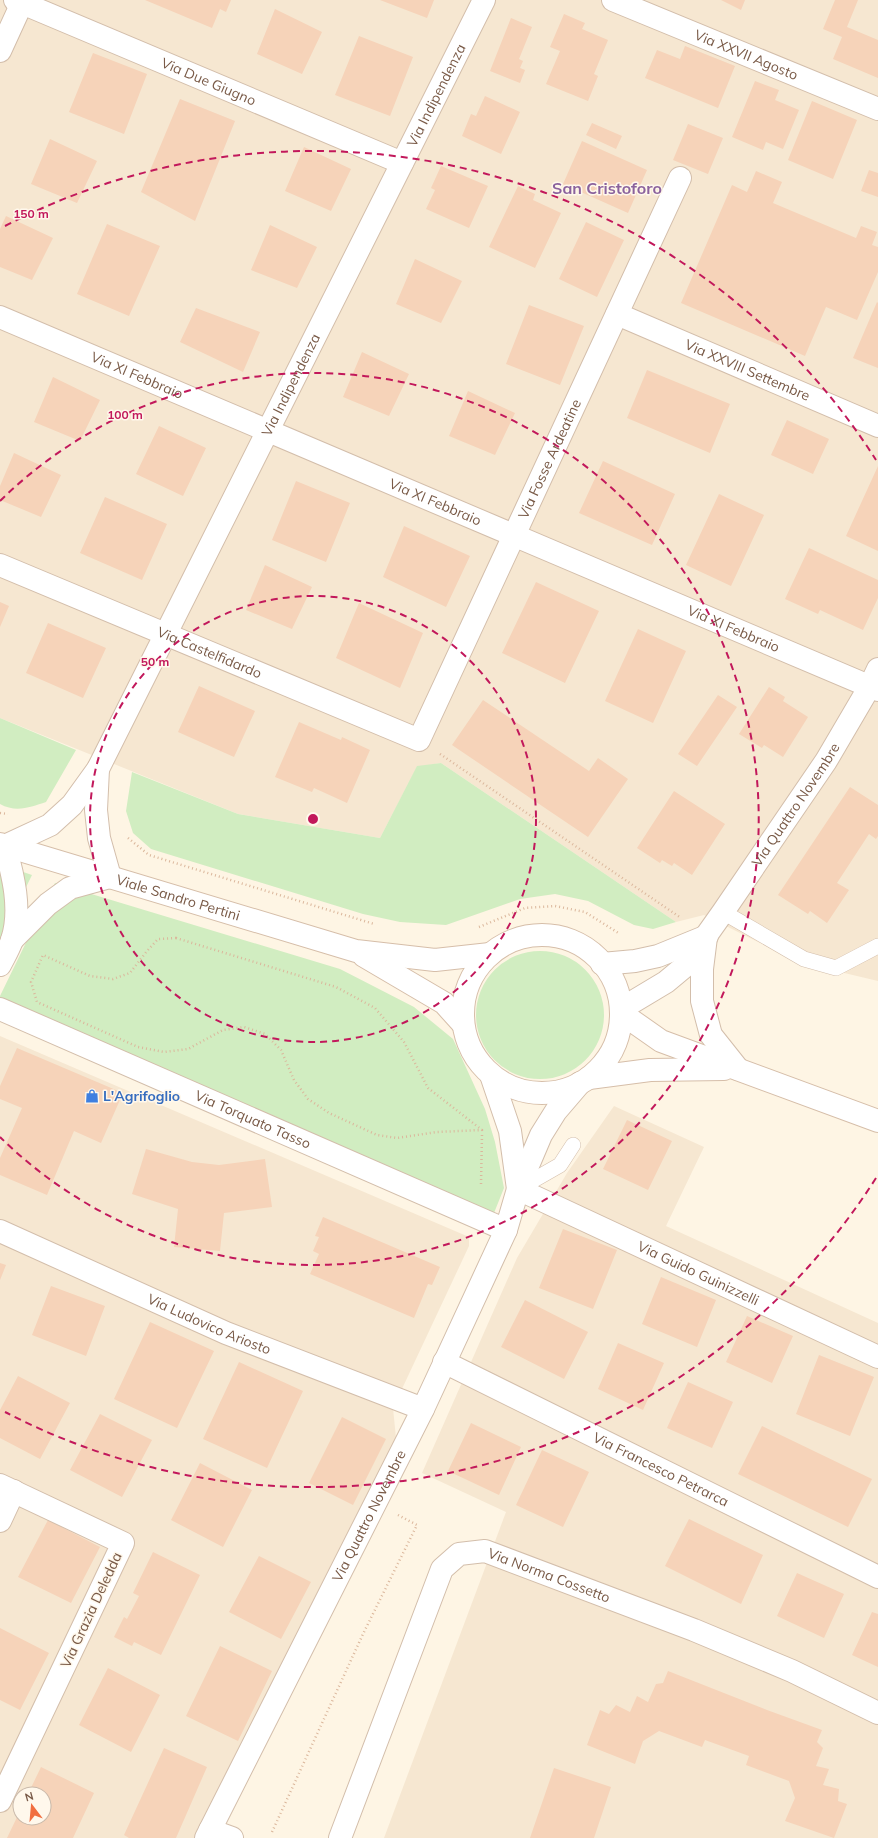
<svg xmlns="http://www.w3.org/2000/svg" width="878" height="1838" viewBox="0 0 878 1838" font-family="Mulish,sans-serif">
  <rect width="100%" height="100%" fill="#fef5e4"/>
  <path fill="#f6e7d1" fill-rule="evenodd" d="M0,0H878V981L798,962L704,915L676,922L441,763L417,767L380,838L238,814L0,718Z
    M0,1036L469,1237V1246L393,1408L396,1438L195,1838H0ZM20,1794H44V1818H20Z
    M614,1106L704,1147L666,1226L878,1323V1838H384L506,1512L422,1473L517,1258L567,1173Z"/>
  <path fill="#d1edc1" d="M0,718L76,750L46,802C31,807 16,813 0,804Z
    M441,763L676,922L653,929L634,925L588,901L555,894L520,899L446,925L400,922L363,914L151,849L133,833L126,811L132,772L238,814L380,838L417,766Z
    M0,864L32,875L0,940Z
    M55,883L340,969L414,1007L453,1039L485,1109L495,1142L504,1188L494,1213L0,999V996Z
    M476 1015a64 64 0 1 1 128 0a64 64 0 1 1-128 0Z"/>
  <path fill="#f6d3b9" d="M145,0H231L226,12L220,9L212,28Z
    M380,0H434L427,18Z
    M721,0H745L741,10Z
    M835,0H858L847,27L878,40V78L833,59L842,37L823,29Z
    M275,9L322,32L302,74L257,54Z
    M564,14L585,23L582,29L608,40L594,74L598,76L588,101L546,84L560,51L550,47Z
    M511,18L532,27L519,59L523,61L520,68L525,70L520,83L490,71Z
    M359,36L413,57L390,116L335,95Z
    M685,46L735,66L718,108L645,78L657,50L680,59Z
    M93,53L147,74L124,134L69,112Z
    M755,81L779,90L775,100L799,110L783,149L766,142L763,150L732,137Z
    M485,96L520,112L501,154L462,136L471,114L476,116Z
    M180,99L235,121L195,221L141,192Z
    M812,101L857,120L833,179L788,160Z
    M592,123L622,136L616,149L586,135Z
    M688,124L723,138L708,174L673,160Z
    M50,139L97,161L77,203L31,184Z
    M582,141L647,170L628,213L563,184Z
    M304,147L351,169L331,211L285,191Z
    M441,166L488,186L469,228L426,209L435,190L431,188Z
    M869,170L878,173V197L861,191Z
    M756,171L782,182L773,203L856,238L861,226L877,232L872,245L878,247V272L857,320L826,307L805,356L681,303L732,185L747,192Z
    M518,186L535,194L533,200L561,213L535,268L489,247Z
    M6,216L53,238L32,280L0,267V229Z
    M586,222L624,240L597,297L559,279Z
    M107,224L160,246L129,316L77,294Z
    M270,225L317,247L297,288L251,270Z
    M415,259L462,281L441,323L396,304Z
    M877,302L878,303V368L853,358Z
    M529,305L584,326L560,385L506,364Z
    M196,308L260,332L243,372L180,342Z
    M362,352L409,374L389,416L343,397Z
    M647,370L730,404L710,453L627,418Z
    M53,377L100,400L80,441L34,422Z
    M468,391L515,413L495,455L449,436Z
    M787,420L829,439L813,474L771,455Z
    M159,426L206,448L183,496L136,474Z
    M14,453L61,475L41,517L0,500V486Z
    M603,461L675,494L652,545L579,513Z
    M878,466V551L846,536Z
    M296,481L350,503L326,562L272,540Z
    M719,494L764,515L731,586L686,565Z
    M105,497L167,524L142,580L80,553Z
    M404,526L470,556L446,607L383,577Z
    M809,548L878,580V598L863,630L820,610L818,614L785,599Z
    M265,565L312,587L292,629L246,610Z
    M536,582L599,611L565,683L502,653Z
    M0,602L9,606L0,627Z
    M359,603L423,633L400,688L336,658Z
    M48,623L106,648L83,698L26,673Z
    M638,629L686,651L653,723L605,701Z
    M199,686L255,711L234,757L178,732Z
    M769,687L785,697L783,701L808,717L783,757L764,745L762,748L739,734Z
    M718,695L737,707L697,766L678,754Z
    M483,700L589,771L598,758L628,779L588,837L452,745Z
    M299,722L341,740L342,737L370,750L347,803L314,788L312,792L275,777Z
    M850,787L878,805V836L876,839L869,834L837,883L849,890L827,923L810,911L808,914L778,895Z
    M674,791L725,824L692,875L674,863L672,866L662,860L660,863L637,848Z
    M17,1048L123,1093L101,1143L74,1131L47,1195L0,1175V1158L22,1108L0,1099V1086Z
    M627,1120L672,1141L648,1190L603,1169Z
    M146,1149L192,1162L219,1165L265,1159L272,1207L224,1213L220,1251L174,1247L178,1209L132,1194Z
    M323,1217L440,1267L432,1285L428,1284L414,1318L310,1274L319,1254L313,1251L319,1237L315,1236Z
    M563,1229L617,1250L593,1309L539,1288Z
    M0,1263L6,1265L0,1280Z
    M661,1277L716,1300L697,1347L642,1324Z
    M51,1286L105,1306L86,1356L32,1335Z
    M525,1300L588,1332L564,1379L501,1347Z
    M747,1316L793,1336L772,1383L726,1362Z
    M150,1322L214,1351L177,1428L114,1399Z
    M618,1343L664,1363L643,1410L598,1389Z
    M819,1355L874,1377L850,1436L796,1414Z
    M239,1362L303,1391L267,1468L203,1439Z
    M18,1376L70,1403L40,1459L0,1438V1410Z
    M688,1382L733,1402L712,1448L667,1428Z
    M100,1414L152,1440L122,1497L70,1470Z
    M342,1417L386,1439L353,1505L309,1483Z
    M471,1423L521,1447L499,1495L448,1471Z
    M762,1426L872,1479L848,1527L738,1474Z
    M542,1450L589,1472L563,1527L516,1505Z
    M200,1463L252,1490L223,1547L171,1520Z
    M689,1519L763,1555L741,1604L665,1566Z
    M48,1520L100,1547L71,1603L18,1577Z
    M153,1552L200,1575L161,1655L134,1642L132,1646L114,1637L124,1617L127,1619L139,1596L133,1593Z
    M259,1556L311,1582L281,1639L229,1612Z
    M797,1573L844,1594L824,1638L777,1616Z
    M872,1612L878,1614V1667L852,1655Z
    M0,1628L49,1653L20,1710L0,1700Z
    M220,1646L272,1671L238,1741L186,1716Z
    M108,1668L160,1695L131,1752L79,1725Z
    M668,1671L767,1710L822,1730L817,1742L823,1748L816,1766L829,1769L823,1785L839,1789L838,1801L847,1804L834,1838L785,1821L795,1798L789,1781L746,1765L749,1756L705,1740L702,1747L659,1731L643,1741L635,1764L587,1745L600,1710L609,1714L616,1705L630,1712L637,1696L648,1702L656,1684L663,1683Z
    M164,1748L207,1767L176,1838H129L124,1835Z
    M41,1767L94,1793L73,1838H7L20,1811V1818H44V1794H28Z
    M554,1768L611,1787L594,1838H530Z"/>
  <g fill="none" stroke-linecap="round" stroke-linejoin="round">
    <g stroke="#d3beab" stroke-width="16">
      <path id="service" d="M723,912L804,959L836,968L878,946
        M518,1189L560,1165L573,1145"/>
    </g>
    <g stroke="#d3beab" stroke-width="24">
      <g id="minor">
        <path id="s1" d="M15,0L402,163"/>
        <path id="s2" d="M613,0L878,109"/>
        <path d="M0,51L22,3"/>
        <path id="s3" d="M617,314L878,426"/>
        <path id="s4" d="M0,317L878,690"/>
        <path id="s5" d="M0,565L419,740L680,178"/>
        <path d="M12,940L48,904L70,888L110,877L99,838L96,810L98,769"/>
        <path id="s6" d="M0,965C4,957 9,949 12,940C22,910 13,875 5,846L50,825L72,805L98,769L484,0"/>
        <path id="s7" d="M0,1009L506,1230"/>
        <path id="s8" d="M518,1189L878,1357"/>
        <path id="s9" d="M0,1231L226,1333L423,1409"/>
        <path id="s10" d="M444,1362L878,1577"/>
        <path d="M0,1485L123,1543L0,1801"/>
        <path d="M0,1521L14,1491"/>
        <path d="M210,1830L232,1838"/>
        <path id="s11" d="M340,1838L442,1569L459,1554L485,1551L694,1630L792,1671L878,1713"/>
      </g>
    </g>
    <g stroke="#d3beab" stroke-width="24">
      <g id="tertiary">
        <path d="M706,937L702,969V1001L711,1035L738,1069"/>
        <path d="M602,964L635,961L658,956L707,936"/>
        <path id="s12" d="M621,1009L666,982L684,967L723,912L826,761L870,686L878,669"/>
        <path d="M491,1075L510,1131L518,1189"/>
        <path id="s13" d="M206,1838L423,1409L506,1230L518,1189L541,1135L556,1111L580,1083"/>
      </g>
    </g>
    <g stroke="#d6bea9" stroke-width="24">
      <g id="secondary">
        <path id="s14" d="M0,844L356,951L435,960L490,954"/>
        <circle cx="542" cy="1014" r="79"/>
        <path d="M364,956L444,1003L462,1023"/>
        <path d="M621,1013L661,1041L878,1121"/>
        <path d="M589,1078L650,1070L724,1069"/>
      </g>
    </g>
    <path stroke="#dbb79c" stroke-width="2.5" stroke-dasharray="1 3" stroke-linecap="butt" d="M440,754L681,918
      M0,813L8,814
      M128,838L149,855L374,924
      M479,927L525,908L555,906L585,912L620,934
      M176,938L336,987L375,1008L404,1042L428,1088L482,1130L437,1132L397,1138L377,1135L329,1113L308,1099L294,1080L281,1050L265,1034L244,1027L223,1030L188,1049L164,1052L138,1047L37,1002L31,982L43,955L90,976L113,979L130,973L147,951L158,939Z
      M481,1184L482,1135
      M272,1832L363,1634L417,1525L398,1515"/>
    <use href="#service" stroke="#fff" stroke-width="15"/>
    <use href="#minor" stroke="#fff" stroke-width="22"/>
    <use href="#tertiary" stroke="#fff" stroke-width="22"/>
    <use href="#secondary" stroke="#fff" stroke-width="22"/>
  </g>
  <g fill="none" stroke="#c2185b" stroke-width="2" stroke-dasharray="7 5">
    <circle cx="313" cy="819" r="223"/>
    <path d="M0 501A446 446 0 1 1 0 1137"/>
    <path d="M876 1178A668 668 0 0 1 5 1412M5 226A668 668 0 0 1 876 460"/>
  </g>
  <defs>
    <g id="shop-bare" transform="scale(1.08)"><path d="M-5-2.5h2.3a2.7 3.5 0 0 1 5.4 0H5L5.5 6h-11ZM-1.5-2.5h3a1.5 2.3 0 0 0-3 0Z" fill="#3f7fe0" stroke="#fff8ec" stroke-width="2.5" paint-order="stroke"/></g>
  </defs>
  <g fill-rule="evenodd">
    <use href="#shop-bare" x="92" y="1096"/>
  </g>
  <g text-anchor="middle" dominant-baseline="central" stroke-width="3" stroke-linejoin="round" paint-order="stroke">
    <g font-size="14" fill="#795a47" stroke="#fff8ec">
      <text stroke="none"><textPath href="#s2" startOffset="144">Via XXVII Agosto</textPath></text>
      <text stroke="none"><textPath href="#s1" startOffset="210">Via Due Giugno</textPath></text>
      <text stroke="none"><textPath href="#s6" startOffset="1001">Via Indipendenza</textPath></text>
      <text stroke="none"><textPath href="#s3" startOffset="142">Via XXVIII Settembre</textPath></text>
      <text stroke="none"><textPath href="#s4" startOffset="149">Via XI Febbraio</textPath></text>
      <text stroke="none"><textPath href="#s6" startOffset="677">Via Indipendenza</textPath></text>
      <text stroke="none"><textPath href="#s5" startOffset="764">Via Fosse Ardeatine</textPath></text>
      <text stroke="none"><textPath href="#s4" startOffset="473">Via XI Febbraio</textPath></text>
      <text stroke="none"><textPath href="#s4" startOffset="797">Via XI Febbraio</textPath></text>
      <text stroke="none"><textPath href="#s5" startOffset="227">Via Castelfidardo</textPath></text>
      <text stroke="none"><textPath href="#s12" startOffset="273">Via Quattro Novembre</textPath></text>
      <text stroke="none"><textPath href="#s14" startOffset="186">Viale Sandro Pertini</textPath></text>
      <text stroke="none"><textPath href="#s7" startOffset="276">Via Torquato Tasso</textPath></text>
      <text stroke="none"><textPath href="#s8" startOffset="199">Via Guido Guinizzelli</textPath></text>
      <text stroke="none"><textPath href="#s9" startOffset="229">Via Ludovico Ariosto</textPath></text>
      <text stroke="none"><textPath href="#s10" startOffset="242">Via Francesco Petrarca</textPath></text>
      <text stroke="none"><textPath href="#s13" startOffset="361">Via Quattro Novembre</textPath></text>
      <text stroke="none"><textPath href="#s11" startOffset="405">Via Norma Cossetto</textPath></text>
      <text transform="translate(91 1610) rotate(-65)">Via Grazia Deledda</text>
    </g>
    <g font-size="14" font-weight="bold" fill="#366cbe" stroke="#fff8ec" text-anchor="start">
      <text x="103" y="1096">L'Agrifoglio</text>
    </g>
    <g font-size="16" font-weight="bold" fill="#8b629d" stroke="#fff8ec">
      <text x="607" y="188">San Cristoforo</text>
    </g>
  </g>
  <circle cx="313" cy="819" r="6" fill="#c2185b" stroke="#fff8ec" stroke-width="2"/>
  <g font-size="12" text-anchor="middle" font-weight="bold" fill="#c2185b" stroke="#fff8ec" stroke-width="3" stroke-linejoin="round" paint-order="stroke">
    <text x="31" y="218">150 m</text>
    <text x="125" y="419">100 m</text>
    <text x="155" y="666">50 m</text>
  </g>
  <g transform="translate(32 1806) rotate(344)"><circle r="19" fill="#fff8ec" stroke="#c9b9aa"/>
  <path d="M0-3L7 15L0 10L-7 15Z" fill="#f16e3f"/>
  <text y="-6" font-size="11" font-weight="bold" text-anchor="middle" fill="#795a47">N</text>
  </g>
</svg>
